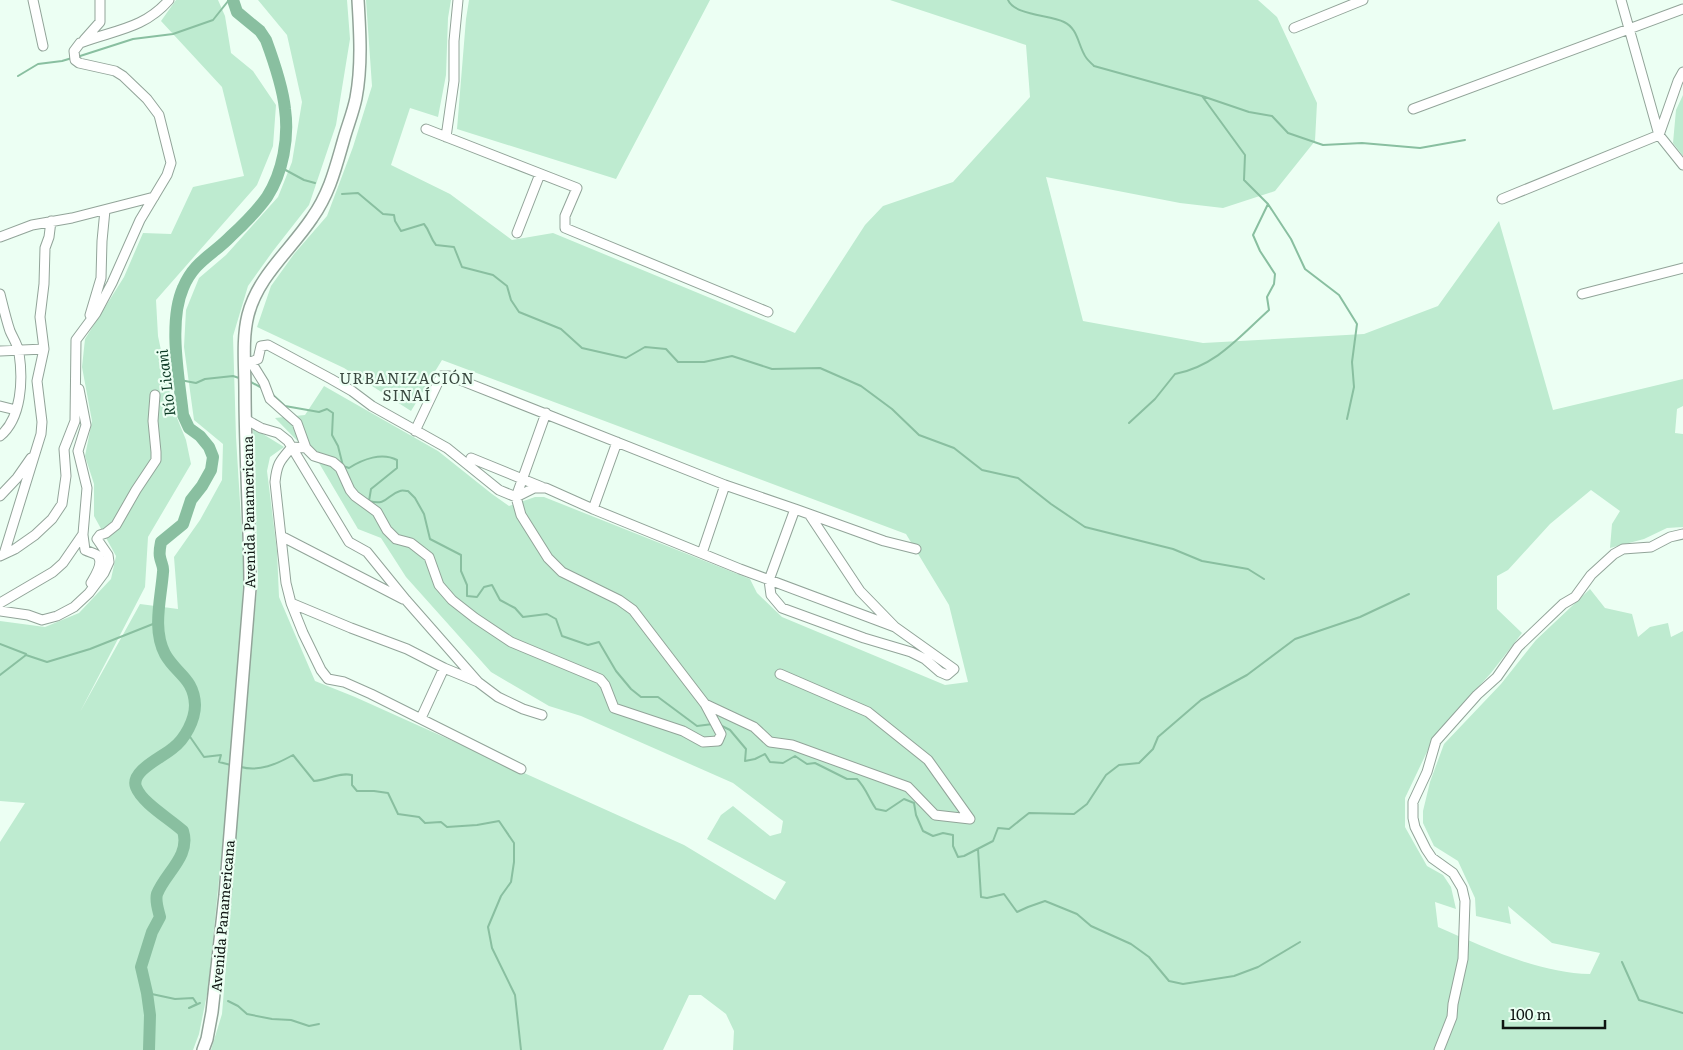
<svg xmlns="http://www.w3.org/2000/svg" width="1683" height="1050" viewBox="0 0 1683 1050" font-family="Literata,serif">
  <rect width="100%" height="100%" fill="#ecfff3"/>
  <path fill="#beebd0" d="M176,0H218L225,16L231,53L253,71L276,105L273,146L257,185L156,300L158,336L173,408L186,440L191,464L148,537L145,587L80,712L140,604L178,609L174,557L200,520L222,480L223,444L194,420L184,347L186,310L199,278L226,255L278,197L292,162L302,102L287,35L258,0H347L350,39L336,125L309,205L273,251L248,286L233,336L236,437L244,568L236,710L208,989L199,1034L193,1050H0V842L25,803L0,801V621L45,627L79,613L111,579L116,556L94,516V484L85,456L92,421L82,367L85,339L124,277L143,233L171,234L193,187L244,176L222,87L161,21Z
    M366,0H451L448,18L446,75L438,117L410,108L391,165L450,194L512,240L553,233L795,333L865,225L883,206L953,182L1030,97L1026,45L890,0H1258L1277,17L1317,103L1315,141L1275,191L1223,208L1180,203L1046,177L1083,321L1203,343L1364,334L1438,306L1499,221L1553,410L1683,379V406L1677,409L1675,433L1683,434V527L1667,528L1644,539L1610,548L1612,524L1620,511L1591,490L1550,524L1508,570L1497,576V609L1522,633L1491,673L1435,735L1405,798V827L1427,866L1443,875L1451,887L1456,909L1435,902L1438,927C1484,947 1538,973 1590,974L1600,953L1552,943L1508,906L1511,924L1476,916L1475,898L1458,861L1434,846L1423,823V811L1430,782L1444,744L1501,684L1536,640L1590,589L1605,608L1632,614L1638,637L1650,627L1668,623L1671,637L1683,631V1050H733L734,1031L726,1014L701,995H689L663,1050H211L222,1014L231,903L235,811L258,580L253,428L284,447L270,457L267,471L277,551L279,597L315,681L355,697L684,845L775,900L786,882L707,839L721,815L733,806L770,836L781,833L783,821L733,783L581,716L549,706L491,672L406,577L381,538L358,529L319,463L275,418L305,415L324,386L438,451L492,494L509,506L535,497H544L750,579L757,593L782,617L945,685L968,682L949,605L906,534L442,360L411,411L344,368L257,327L271,286L294,254L327,216L353,147L372,86Z
    M469,0H710L616,179L457,129L466,19Z
    M1683,95V156L1673,143L1676,110Z"/>
  <g fill="none" stroke-linecap="round" stroke-linejoin="round">
    <path stroke="#89bfa0" stroke-width="2" d="M1008,0C1014,15 1049,15 1064,22C1077,28 1078,43 1084,54C1086,59 1090,62 1094,66L1202,96L1249,112L1272,116L1288,133L1323,145L1362,143L1420,148L1465,140
      M77,57L133,39L173,34L213,20L229,0
      M18,76L38,64L62,61L72,58
      M1202,96L1245,155L1244,180L1268,204L1291,239L1305,269L1339,295L1357,324L1352,362L1354,387L1347,419
      M280,167L304,180L315,183
      M342,194L358,193L383,214L394,215L395,221L401,231L424,224C430,231 430,238 436,245L454,247L462,267L493,275L507,286L511,300L519,312L561,329L582,348L626,358L645,347L666,349L678,362H704L732,356L772,369L820,368L861,386L892,409L919,435L954,448L982,470L1018,478L1051,504L1085,527L1173,549L1202,561L1248,569L1264,579
      M180,380L196,383L205,379L233,376L239,378
      M249,381L262,388
      M271,393L285,406L319,412L327,409L333,413L332,435L338,446L343,466L349,468C363,459 382,452 397,460V468L371,489L369,501C388,506 386,495 400,491C402,490 405,491 408,491L415,498L424,514L430,539L461,555V571L467,585V596L477,597L484,587L492,585L500,600L515,608L523,617L547,614L556,619L562,636L588,645L599,642L616,671L631,689L641,697H658L697,726L713,724
      M1129,423L1155,399L1175,374C1216,366 1239,337 1269,310L1267,297L1274,284L1275,274L1260,251L1253,235L1268,204
      M0,644L26,654
      M0,675L26,655L47,662L90,649L158,622
      M720,725L730,730L746,749L745,761L755,759L765,754L770,762L783,763L795,756L807,764L815,763L847,779H857C866,788 869,799 876,809L886,811L904,799L914,803L916,815L923,831L933,836L943,833L953,835V846L958,857L964,856L993,841L998,828L1009,829L1029,813L1074,814L1087,804L1106,775L1119,765L1139,763L1153,749L1158,737L1201,700L1247,675L1295,639L1360,617L1409,594
      M186,731L204,757L221,755L219,762L231,765
      M241,767C259,772 277,764 293,755L314,781C328,780 339,772 352,775V785L357,791H374L388,793L398,814L419,817L425,823L441,822L447,827L477,825L499,821L514,843V862L511,882L501,896L488,927L492,948L515,995L521,1050
      M978,849L981,897L987,898L1004,894L1017,912L1028,907L1045,901L1050,903L1077,914L1091,926L1131,944L1149,957L1169,981L1183,984L1234,976L1258,967L1300,942
      M1622,962L1639,1000L1683,1013
      M147,993L175,999L193,998L197,1004L189,1008L200,1003
      M228,1001L238,1006L247,1014L272,1019L291,1020L309,1026L319,1024"/>
    <path stroke="#89bfa0" stroke-width="12" d="M149,1050L150,1015L147,993L141,967L152,932L160,917C158,909 155,901 157,894C165,873 191,856 183,831C170,819 142,803 136,787C130,771 163,757 173,748C185,739 195,720 195,705C194,678 176,674 165,654C152,629 161,599 163,572C164,567 161,563 160,557C159,553 160,547 161,542L183,524L191,500L202,486L211,470L213,457L209,447L200,436L189,428L183,415C179,378 168,322 183,288C194,261 213,255 231,236C244,224 257,211 267,197C283,172 289,138 285,109C283,90 273,59 266,40L260,31L237,12L233,0"/>
    <g stroke="#92a499" stroke-width="11">
      <path id="minor" d="M33,0L43,46
        M1621,0L1659,135L1683,165
        M1294,28L1363,0
        M84,40L100,22V0
        M1413,109L1683,9
        M426,129L577,188L565,216V228L768,312
        M446,137L454,81V41L458,0
        M1502,199L1659,135L1678,81L1683,72
        M517,233L540,174
        M0,237L32,225L72,218L154,197
        M0,294C3,306 6,319 10,331C13,338 18,345 19,353C23,379 22,418 0,436
        M1582,294L1683,268
        M90,315L101,278L102,241L105,210
        M0,351L44,349
        M245,361L251,362L258,359L261,346L268,345L331,379L352,391L372,406L447,448L499,490L516,497L534,488H546L593,509L740,569L895,627L954,669L947,675L940,672L925,659L911,652L864,638L782,608L771,595L769,580L795,509L809,514L860,591L895,627
        M251,362L264,383L270,399L297,423L306,448
        M0,406L16,410
        M546,413L516,497L521,515L548,558L562,572L619,600L633,610L705,704L754,727L770,742L792,745L908,787L935,815L970,819L928,760L868,712L780,674
        M245,419L261,428L278,433L288,441L349,542L367,552L406,600L478,682
        M415,431L441,376H450L725,485L795,509
        M471,458L542,487
        M0,496L17,478L31,458
        M593,509L617,442
        M809,514L884,541L916,549
        M83,535L85,550C89,552 94,553 97,555C105,562 95,576 91,583
        M281,536L403,599
        M702,553L725,485
        M4,554L41,434L42,422L37,381L44,349L40,317L44,284L45,248L49,237L51,221
        M0,556L15,549L35,535L52,519L62,504L66,476L64,449L75,421L76,340L96,313L112,283L140,220L167,175L171,163L159,115L147,99L123,76L115,71L79,63L75,60L74,51L80,43C114,30 144,29 169,0
        M0,603L53,572L63,563L83,534L87,488L78,451L86,425L79,389
        M291,603L351,628L407,649L444,668L478,682L498,697L523,709L542,715
        M0,611L28,615L42,620L57,616L74,607L89,593L104,573L109,562L108,555L97,539L100,535L106,533L116,525L136,490L156,460V452L153,421L155,395
        M421,718L444,668
        M521,769L371,694L344,682L328,679L321,670L303,633L291,603L286,583L275,482C277,463 280,461 292,447L306,448L314,456L333,462L340,468L350,490L355,496L377,512L387,530L396,539L411,543L429,557L439,585L452,600L475,618L511,642L600,679L605,685L614,708L683,731L703,742L718,741L721,734L705,704
        M1439,1050L1452,1017L1453,1004L1463,959L1465,901L1462,888L1453,873L1432,858L1426,849L1415,827L1413,818V802L1427,772L1436,741L1477,695L1497,677L1518,647L1563,604L1575,597L1591,575L1614,554L1623,549L1651,547L1670,537L1683,534"/>
    </g>
    <g stroke="#92a499" stroke-width="14">
      <path id="major" d="M203,1050L207,1039L212,1012L225,895L250,588C250,522 245,457 245,391C245,366 242,339 248,315C258,276 290,251 312,218C329,194 335,170 343,142C347,127 353,113 356,98C362,66 360,33 358,0"/>
    </g>
    <use href="#minor" stroke="#fff" stroke-width="9"/>
    <use href="#major" stroke="#fff" stroke-width="11"/>
  </g>
  <g text-anchor="middle" dominant-baseline="central" stroke-width="4.5" stroke-linejoin="round" paint-order="stroke">
    <g font-size="14" fill="#0e1411" stroke="#ecfff3">
      <text transform="translate(248 512) rotate(-91)">Avenida Panamericana</text>
      <text transform="translate(222 916) rotate(-85)">Avenida Panamericana</text>
    </g>
    <g font-size="15" letter-spacing="1" fill="#39483f" stroke="#ecfff3">
      <text x="407" y="377">URBANIZACIÓN<tspan x="407" dy="17">SINAÍ</tspan></text>
    </g>
    <g font-size="15" font-style="italic" fill="#0c3924" stroke="#ecfff3">
      <text transform="translate(165 383) rotate(-97)">Río Licani</text>
    </g>
  </g>
  <path d="M1503 1020v8h102v-8" fill="none" stroke="#0e1411" stroke-width="2.5"/>
  <text x="1510" y="1020" font-size="15" fill="#0e1411" stroke="#ecfff3" stroke-width="4" paint-order="stroke">100 m</text>
</svg>
